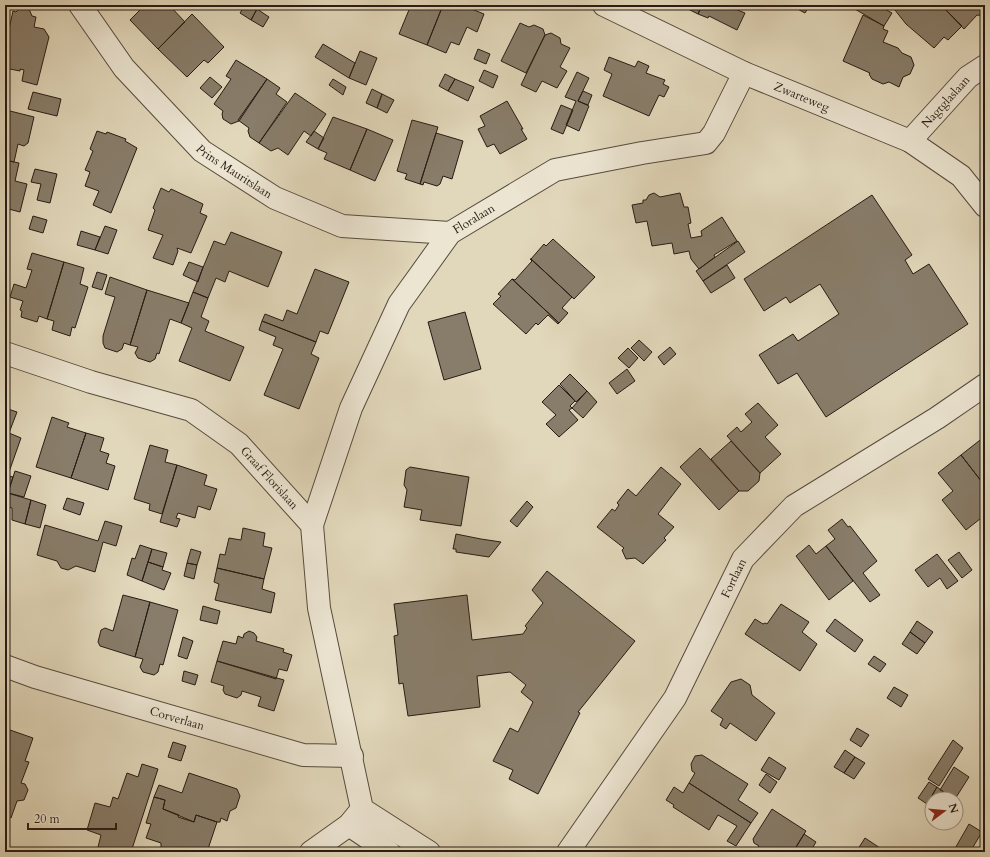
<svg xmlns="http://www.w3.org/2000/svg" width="990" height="857" viewBox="0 0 990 857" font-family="Cardo,serif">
  <rect width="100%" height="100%" fill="#e1d7ba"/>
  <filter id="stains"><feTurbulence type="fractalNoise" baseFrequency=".005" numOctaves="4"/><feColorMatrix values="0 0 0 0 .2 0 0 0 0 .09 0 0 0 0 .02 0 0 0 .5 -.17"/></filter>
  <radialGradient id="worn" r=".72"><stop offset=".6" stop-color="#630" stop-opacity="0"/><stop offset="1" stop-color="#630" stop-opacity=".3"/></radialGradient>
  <path fill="#887d6a" stroke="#271c14" d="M145,5H169L185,22L158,49L130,20Z
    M245,5H250L257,9L251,20L240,13Z
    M411,5H443L427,45L399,34Z
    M443,5H471L475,7L474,10L484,14L477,32L467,27L459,45L451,42L446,53L427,45Z
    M685,5H702L698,14L688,9L689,7Z
    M702,5H737L735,9L745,13L737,30L709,16L708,18L698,14Z
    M790,5H810L805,13Z
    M848,5H877L892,13L884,26Z
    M891,5H941L962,26L948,40L944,37L934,48L906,24Z
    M941,5H985V16L977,15L964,29Z
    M21,7L29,9L32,16L36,17L34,27L44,29L49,37L37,85L22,81L24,70L20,69V71L5,68V29H9L13,11L16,12Z
    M257,9L269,17L263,27L251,20Z
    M192,14L224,47L208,63L204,60L187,77L158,49Z
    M863,15L884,26L883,29L888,31L883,42L898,48L902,53L911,57L914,65L910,74L903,77L899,87L889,82L883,84L872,79L869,74L870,73L843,61Z
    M520,23L529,27L534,25L543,29L545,35L526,73L501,61Z
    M551,33L560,38L561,44L570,48L560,67L567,71L557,88L542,81L536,92L521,85L545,35Z
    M323,44L355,63L349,78L315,57Z
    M478,49L490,54L486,64L474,59Z
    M360,51L377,58L366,85L349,78Z
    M609,57L635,67L638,61L649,66L646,73L665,80L663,84L669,87L664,97L659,95L649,116L603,96L612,74L604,70Z
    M236,60L267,79L239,121L231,124L223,119L222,114L223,111L214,104L231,79L226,76Z
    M484,70L498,76L493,88L479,81Z
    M577,72L589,78L578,101L589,106L579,131L566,125L576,101L565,97Z
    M445,74L455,79L448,91L439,86Z
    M210,77L222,87L212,98L200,88Z
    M267,79L280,88L276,94L287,102L259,143L250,137L248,131L249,128L238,120Z
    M333,79L346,87L343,95L329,85Z
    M455,79L474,87L468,101L448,91Z
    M372,89L382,94L377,108L366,103Z
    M583,91L592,95L588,105L578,101Z
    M33,92L61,99L57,116L28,109Z
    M295,93L326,114L311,136L304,131L288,155L278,148L271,151L259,143Z
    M382,94L394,100L387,113L377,108Z
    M507,101L523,129H521L527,139L500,154L494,144L487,147L478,129L485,126L480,116Z
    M561,105L573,110L563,134L551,129Z
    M6,110L34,117L28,143L24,146L18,144L14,162L5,160Z
    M333,117L367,129L350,170L324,159L327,153L318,149Z
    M412,120L438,127L420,184L405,179L407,174L397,171Z
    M367,129L393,140L375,181L350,170Z
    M97,131L106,134L107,132L126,139L125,141L137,148L111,213L93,205L99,191L85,186L90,172L85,170L93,151L90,149Z
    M314,131L324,138L318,149L306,142Z
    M436,133L463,141L452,179L443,176L440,184L437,186L424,182L423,185L420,184Z
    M5,160L19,163L15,181L27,184L20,212L5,208L7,196L5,195Z
    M35,169L57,174L50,203L37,200L41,184L31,182Z
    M161,188L169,192L171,189L203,204L200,213L207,216L191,253L177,248L178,251L173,265L153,258L163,235L148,230L155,210L153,208Z
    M654,193L660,197L680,193L684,207H688L691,223L688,224L691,238L702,236L701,231L722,217L737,241L714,255L715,257L699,269L691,259L689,251L674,254L672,243L652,246L647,221L636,223L632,205L643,203V200H646L649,195Z
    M872,195L912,255L905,260L913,274L929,264L968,324L826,417L797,373L778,384L759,355L793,334L798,341L839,314L820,284L790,303L786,297L764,311L744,279Z
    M33,216L47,220L43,233L29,229Z
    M105,226L117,230L108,254L95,250Z
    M81,231L100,237L95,250L77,245Z
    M231,232L282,252L268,287L229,271L225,282L216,278L208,298L193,292L214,241L225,245Z
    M553,239L595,277L574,299L531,259L544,244L546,246Z
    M738,241L745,252L703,281L696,271Z
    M32,253L64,262L47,319L39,316L37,322L21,317L22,311L20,310L23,301L10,297L14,284L26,288L32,270L27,269Z
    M530,259H531L572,297L562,308L568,313L559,323L512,279L515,280L532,261Z
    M64,262L84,268L80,284L88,287L75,328L72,327L70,336L52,330L54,321L47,319Z
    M189,262L203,267L198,282L183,275Z
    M727,265L735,278L711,293L703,281Z
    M315,269L349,282L328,334L320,331L316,342L262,321L265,314L283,321L287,310L297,314Z
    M97,272L107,275L102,290L92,287Z
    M110,277L147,290L130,345L124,343L122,349L117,352L105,348L103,343V336L115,297L105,294Z
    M512,279L559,323L558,324L548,315L538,325L536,323L526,334L493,304L501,296L498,294Z
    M147,290L189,303L181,323L170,319L159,354L157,353L155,359L150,362L138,358L135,353L138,347L130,345Z
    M193,292L208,298L201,317L209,321L205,331L244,347L230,381L179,361L192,328L181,323Z
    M465,312L481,369L444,380L428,322Z
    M262,321L316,342L311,354L319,358L299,409L264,395L283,349L273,345L276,337L259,330Z
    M639,340L652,352L644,361L631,348Z
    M670,347L676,354L664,365L658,357Z
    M628,348L638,358L629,368L618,358Z
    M627,369L635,381L617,394L609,383Z
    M570,374L587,391L576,402L560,384Z
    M559,385L575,401L570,406L572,408L569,410L578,420L559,437L546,424L556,415L542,402Z
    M587,391L597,402L583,418L572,408Z
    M758,403L778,425L765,437L781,454L760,473L727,436L737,427L741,432L752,422L745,414Z
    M5,408L17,412L9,433L21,438L9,472L5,470Z
    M52,417L69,423L67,427L86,433L71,478L36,467Z
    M86,433L104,438L100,451L109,454L106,463L115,466L108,490L71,478Z
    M984,437L985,438V486L961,455Z
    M731,441L760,473L759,481L748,491H739L711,459Z
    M150,445L168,450L165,462L177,465L162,514L149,510L150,504L134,499Z
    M700,448L739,491L719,510L680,467Z
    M961,455L985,486V515L966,530L942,500L953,491L938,473Z
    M177,465L207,475L204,485L217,489L210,510L198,506L195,518L178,513L176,518L180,519L177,527L160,522Z
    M410,467L469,477L461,526L420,520L422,510L404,507L407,490L404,485L406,470Z
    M661,467L681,484L658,514L674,527L664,538L666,540L643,564L635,558L626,559L622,550L624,548L597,527L612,509L615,511L619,505L617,503L628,489L636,496Z
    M15,471L31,476L24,497L8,493Z
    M5,475L13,477L8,492L5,490Z
    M8,493L31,500L25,524L12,520V508L5,506Z
    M67,498L84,503L80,515L63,509Z
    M31,500L46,505L40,528L25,524Z
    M527,501L533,507L517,527L510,521Z
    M842,519L848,527L850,526L877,561L863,573L880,595L870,602L826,546L835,539L828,530Z
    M105,521L122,526L116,546L103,542L95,572L76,566L68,570L61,568L57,561L37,555L45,525L98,541Z
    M243,528L265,533L263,546L272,548L264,579L217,568L220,554L225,555L229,538L241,540Z
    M456,534L481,539L501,542L489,557L456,552V549H453Z
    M140,545L152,549L142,581L127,575L132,558L135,559Z
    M809,545L816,554L826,546L853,581L829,600L796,556Z
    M152,549L167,553L163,567L148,562Z
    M191,549L201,552L197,565L187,563Z
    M959,552L972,570L962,578L948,560Z
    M937,554L958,581L947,589L940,578L928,587L915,570Z
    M148,562L163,567L162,570L171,573L164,590L142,581Z
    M187,563L197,565L194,579L184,576Z
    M217,568L264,579L262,589L275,593L271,613L215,600L219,584L214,582Z
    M547,571L635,641L578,712L580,713L538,794L509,779L513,770L493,761L510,728L518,732L533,702L521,692L526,685L510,672L477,676L480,707L408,716L403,683L399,684L394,636L398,635L394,604L467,595L472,640L523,634L527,628L525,626L543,603L532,590Z
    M123,595L150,602L135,657L100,646L98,642L101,630L105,628L113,631Z
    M150,602L178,610L163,665L160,664L158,672L154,675L143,672L140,667L143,659L135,657Z
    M781,604L809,622L802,632L817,644L800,671L745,634L755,619L763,624L765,623L767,624Z
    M203,606L220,611L217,624L200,620Z
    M835,619L863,640L855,652L826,631Z
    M917,621L933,632L925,643L910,632Z
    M249,631L254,633L257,637L256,641L284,649L283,652L292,655L287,671L279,669L276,679L217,661L223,641L236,644L238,636L243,638L244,634Z
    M910,632L925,643L917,654L902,644Z
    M183,637L193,641L187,659L178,656Z
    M874,656L886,664L880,672L868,664Z
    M217,661L284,680L274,711L258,706L261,697L242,691L241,695L237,698L225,694L223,690L224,686L211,682Z
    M184,671L198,675L195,685L182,681Z
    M741,679L750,685L752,695L775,713L756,741L730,723L726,729L720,725L723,719L711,711L731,682Z
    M894,687L908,695L901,707L887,698Z
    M857,728L869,735L861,747L850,740Z
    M10,730L33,738L25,761L29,762L21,783L25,784L28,790L24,800L17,801L11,818L5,816V738L7,739Z
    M953,740L963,748L939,786L928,779Z
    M173,742L186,746L181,761L168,757Z
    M845,750L855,757L844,773L834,767Z
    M702,755L748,784L738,800L758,813L751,823L689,783L695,773L692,771L691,764L695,756Z
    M769,757L786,768L779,780L761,770Z
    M855,757L865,763L854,779L844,773Z
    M142,764L158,769L131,852H113L98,847L101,835L87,830L95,803L110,807L113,797L118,799L127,773L138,777Z
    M954,767L969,777L955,799L940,790Z
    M189,773L237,789L240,796L236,808L230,811L227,821L221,818L220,822H217L196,815L194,822L163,809L165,800L154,797L159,785L182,793Z
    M766,774L777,782L770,793L759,785Z
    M929,782L937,787L927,804L918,798Z
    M689,783L751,823L736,846L727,841L737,826L718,815L709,830L673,807L674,805L666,800L674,787L683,793Z
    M937,787L947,794L944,799H932V807L927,804Z
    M154,797L165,800L163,809L179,815L178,817L194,822L196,815L217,822L207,852H161V843L146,838L151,824L146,823Z
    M772,809L806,831L793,852H755L759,846L754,843L753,839Z
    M969,824L982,832L970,852H953Z
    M804,834L816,842L810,852H793Z
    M865,838L886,852H856Z"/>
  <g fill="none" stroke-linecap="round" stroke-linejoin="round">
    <g stroke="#564b3e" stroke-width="24">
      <g id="street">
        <path id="s1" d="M80,5L124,68L202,151L275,198L342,226L450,233"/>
        <path id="s2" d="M604,5L744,73L910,141L961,176L985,206"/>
        <path id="s3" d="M910,141L968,77L985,66"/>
        <path id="s4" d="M5,353L91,382L191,410L239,444L312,525L319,608L362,809L429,852"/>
        <path id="s5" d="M312,525L351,408L399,304L450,233L555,170L642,153L706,143L714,133L744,73"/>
        <path id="s6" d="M5,666L35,677L303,755L352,756"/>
        <path d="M349,825L389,852"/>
        <path d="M311,852L349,825L362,809"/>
        <path id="s7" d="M568,852L675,698L743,559L794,506L937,418L985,385"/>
      </g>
    </g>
    <use href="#street" stroke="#ece5d2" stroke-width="22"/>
  </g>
  <g text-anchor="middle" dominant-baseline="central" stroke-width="3" stroke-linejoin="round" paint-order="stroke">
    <g font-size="12" fill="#271c14" stroke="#ece5d2">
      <text stroke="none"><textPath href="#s2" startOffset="218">Zwarteweg</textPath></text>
      <text stroke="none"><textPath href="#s3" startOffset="53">Nagtglaslaan</textPath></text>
      <text stroke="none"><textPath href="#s1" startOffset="229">Prins Mauritslaan</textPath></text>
      <text stroke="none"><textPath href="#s5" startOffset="353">Floralaan</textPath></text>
      <text stroke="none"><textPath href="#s4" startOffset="299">Graaf Florislaan</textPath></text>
      <text stroke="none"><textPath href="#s7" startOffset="321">Fortlaan</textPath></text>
      <text stroke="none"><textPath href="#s6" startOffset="180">Corverlaan</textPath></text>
    </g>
  </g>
  <rect width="990" height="857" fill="none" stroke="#e1d7ba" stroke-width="20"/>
  <rect x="6" y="6" width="978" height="845" fill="none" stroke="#271c14" stroke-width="2"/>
  <rect x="10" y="10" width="970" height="837" fill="none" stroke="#271c14"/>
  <g transform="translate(944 811) rotate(74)"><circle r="19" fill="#ece5d2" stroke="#9d9586"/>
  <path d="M0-3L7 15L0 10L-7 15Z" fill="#8f2418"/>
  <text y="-6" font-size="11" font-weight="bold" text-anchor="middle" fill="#271c14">N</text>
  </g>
  <path d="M28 823v6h88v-6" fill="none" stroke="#271c14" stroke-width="2"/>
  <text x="34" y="823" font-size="12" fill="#271c14" stroke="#ece5d2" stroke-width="3" paint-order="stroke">20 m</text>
  <rect width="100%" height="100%" filter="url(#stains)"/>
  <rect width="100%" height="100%" fill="url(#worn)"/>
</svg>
